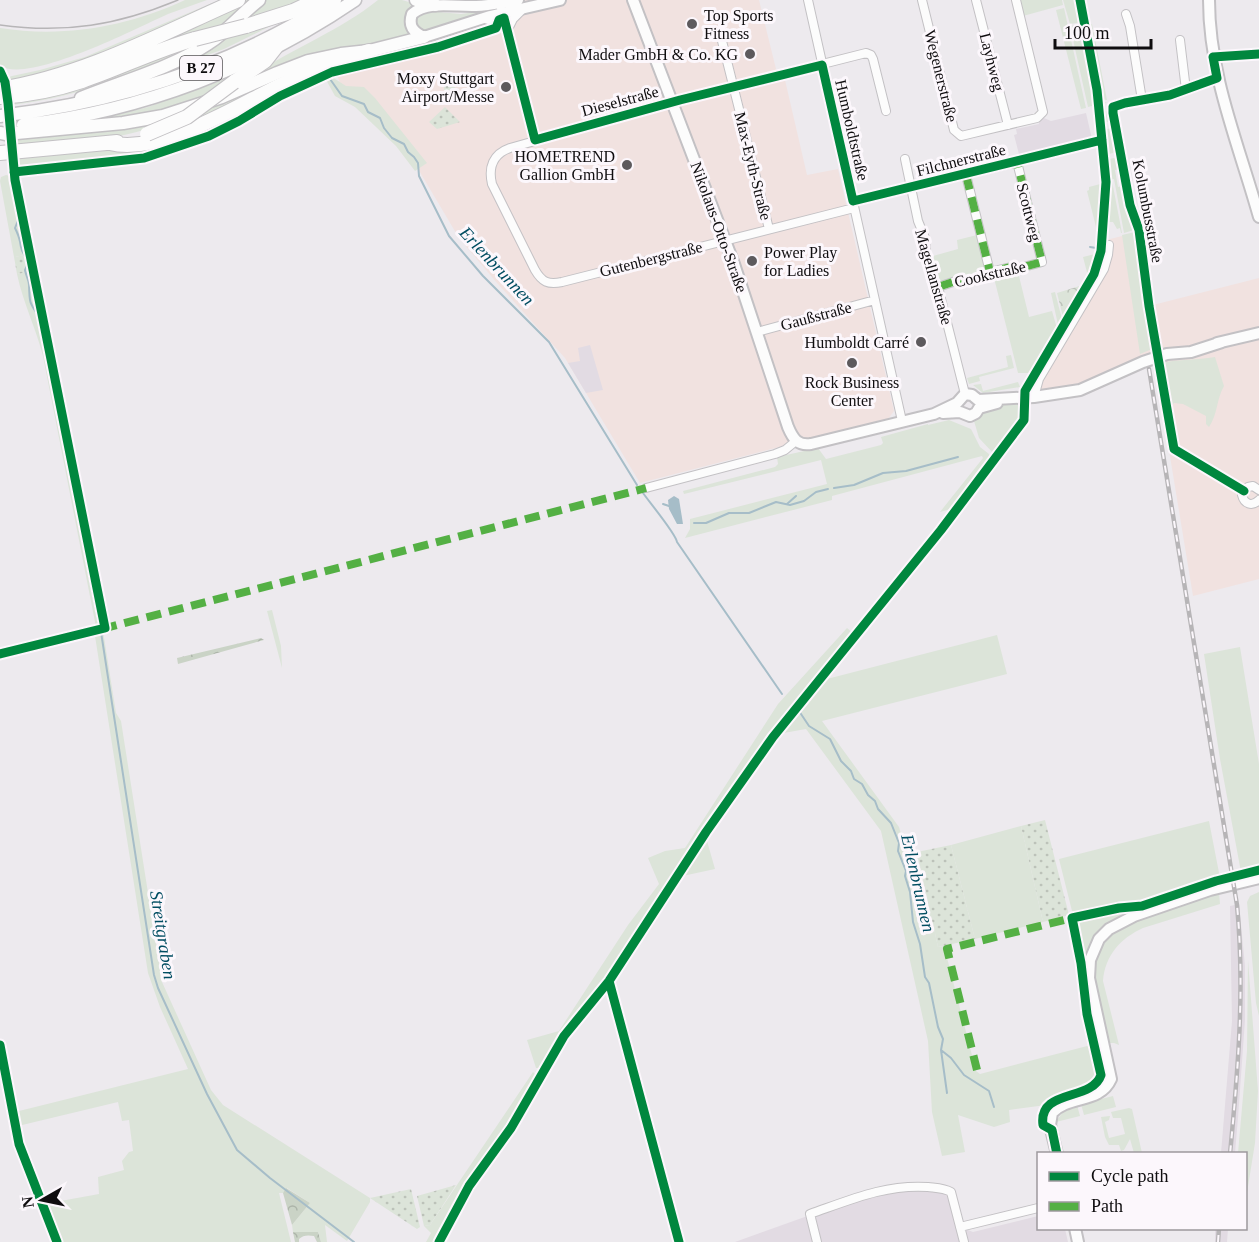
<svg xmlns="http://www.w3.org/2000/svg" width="1259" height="1242" viewBox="0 0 1259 1242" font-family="Georgia,serif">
  <defs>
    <pattern id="forest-crowns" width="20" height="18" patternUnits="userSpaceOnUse" patternTransform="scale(1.5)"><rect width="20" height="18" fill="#cad3c6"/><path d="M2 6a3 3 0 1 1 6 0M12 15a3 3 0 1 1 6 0" fill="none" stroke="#acb4a9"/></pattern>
    <pattern id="park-crowns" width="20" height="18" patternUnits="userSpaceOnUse" patternTransform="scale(1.5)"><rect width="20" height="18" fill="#dce4d9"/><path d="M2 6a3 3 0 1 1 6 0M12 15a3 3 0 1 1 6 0" fill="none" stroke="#bcc2b9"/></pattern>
    <pattern id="garden-dots" width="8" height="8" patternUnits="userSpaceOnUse" patternTransform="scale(1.5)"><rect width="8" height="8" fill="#dce4d9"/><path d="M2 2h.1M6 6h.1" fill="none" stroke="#bcc2b9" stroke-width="1.8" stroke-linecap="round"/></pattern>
  </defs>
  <rect width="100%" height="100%" fill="#edeaee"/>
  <path fill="#f1e2e0" d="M491,0H759L776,69L785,80L807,175L838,169L894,411L888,419L640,483L565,358L497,283L459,238L408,152L340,83L336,72L495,25Z
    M1134,233L1145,307L1259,278V579L1193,596L1153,353L1077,387L1029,390L1103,264L1106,240Z"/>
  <path fill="#e2dbe3" d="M1086,113L1092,139L1020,158L1014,135L1017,134L1016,129L1039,124V120L1044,118L1051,121Z
    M590,345L603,390L586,393L568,363L580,361L578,348Z
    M1239,904L1245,966V1020L1238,1118L1235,1153H1221L1232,1021L1230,906Z
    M883,1189L948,1190L960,1227L973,1232L1038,1216V1228L1065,1229L1068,1242H735Z
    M1215,1229H1228L1227,1242H1215Z"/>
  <path fill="#dce4d9" d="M185,0H207C194,5 181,9 168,14C139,27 25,86 0,65V28C63,38 127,27 185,0Z
    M219,0H230L72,67L8,82L9,77L12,76L40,70L85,57Z
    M245,0H253L228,24L46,82Z
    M263,0H307L279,10L248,17Z
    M378,0H402L419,5L413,9V36L262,73L245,81C287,50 337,33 378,0Z
    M1019,0H1062L1063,5L1023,16Z
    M1063,0H1079L1083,22L1070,24Z
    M1064,8L1086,108L1081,109L1056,10Z
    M489,10L490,13L430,31L418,29L414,19L416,16L427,11L461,14Z
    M285,19L224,49L153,75L221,38Z
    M1083,24L1096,97V105L1088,107L1070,26Z
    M1092,24L1107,100L1099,99L1086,25Z
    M486,25H493L492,27L421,49L327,72L279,94L235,121L208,135L146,156L24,169C19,166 17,164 17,158L117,150L358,58L449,38Z
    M198,44C139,74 78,97 12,105V100Z
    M306,65L205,119L179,125L212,106Z
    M332,77L346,86L364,87L375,98L427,163L415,171L396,146L355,107L335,96L325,78Z
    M228,78L198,103L176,109L81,124L148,107Z
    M1107,102L1103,105L1104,110L1109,113L1111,121L1106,122L1107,129L1112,128L1116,149L1113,153L1105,155L1103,139L1106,138L1101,107L1103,103Z
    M164,122C118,143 66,142 17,146L16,138L133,127Z
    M1114,158L1118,160L1120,169L1115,170L1118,187L1123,186L1128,216L1133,224L1134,230L1124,233L1114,179L1107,180L1105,160Z
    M6,175L10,176L14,184L101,626L96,627L43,356C36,328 23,303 17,274L28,272L25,255L14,257L0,181L1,177Z
    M1112,181L1122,233H1121L1120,228L1117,229L1113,222H1107L1105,225L1107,182Z
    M1104,183L1100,239H1099L1087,191L1089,190V187Z
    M1135,232L1152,349L1140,354L1122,235Z
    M977,235L986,266L983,271L943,281L939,279L933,256L958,249L957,240Z
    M1105,239L1102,263L1098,272L1037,373L1097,270L1102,256L1103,240Z
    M1099,253L1094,270L1089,280L1083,257Z
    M1018,272L1029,317L1052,311L1058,332L1033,373H1018L994,278Z
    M1055,292L1063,323L1059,329L1051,293Z
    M1011,355L1014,368L979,377L980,381L969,384L967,378L1008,367L1006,356Z
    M1215,357L1224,386C1216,400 1218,414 1209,427L1206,424V416L1183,404L1174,403L1172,406L1168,407L1161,363C1179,359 1197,360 1215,357Z
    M1018,382L1020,387L983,393L973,385L981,384L983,391Z
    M1020,403L1022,417L1020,422L999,451L993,453L979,438L974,421C988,404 1000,405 1020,403Z
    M949,420L971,429L980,447L989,454L990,463L954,508L940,512L983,458L982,456L832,496V500L685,538L690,529V519L827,484L821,460L684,494L683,491L775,467L778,464L777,457L818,448L826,459L881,445L883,443L881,437L928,424V425Z
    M272,610L281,646L282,668L267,611Z
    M847,628L854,634L754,758L608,976L563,1035L543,1068H536L527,1040L559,1031L628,925L659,884L648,858L665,851L685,848L778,704Z
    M103,631L116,713L121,721L162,982L211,1090L223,1105L370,1198V1202L347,1241L325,1225L327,1242H321L318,1232H293L292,1225L310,1203L287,1188L283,1193H279L291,1242H60L44,1204L99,1194L98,1177L124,1170L122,1161L129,1152L133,1151L129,1120L122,1121L118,1102L18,1126L15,1112L188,1069L160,1007L148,973L95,636Z
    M997,635L1007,674L822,721L899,827L907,854L917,852L938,947L944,946L976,1071L980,1074L1091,1045L1098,1078L1090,1087L1053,1099L1046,1105L1009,1110L1010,1122L994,1127L958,1115L965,1152L942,1156L932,1112L928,1041L881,831L806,729L778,734L823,680Z
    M1240,647L1259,764V868L1241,872L1220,759L1204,654Z
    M1209,821L1220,878L1139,905L1135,906L1127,902L1078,915L1072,911L1059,859Z
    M1021,826L1043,922L975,939L951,845Z
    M703,840L707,841L715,869L678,877Z
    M1219,892L1220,904L1143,928C1121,938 1105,955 1103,981L1119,1045L1114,1043H1109C1100,1017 1085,974 1099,947C1106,935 1119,928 1131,921Z
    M1259,892V1016L1256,1003L1247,902L1250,896Z
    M1124,908L1127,909V915L1090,947L1099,1046H1097L1088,1013L1075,922L1078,919Z
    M1248,960L1258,1091L1255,1143L1246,1199V1154L1238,1153L1247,1051Z
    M533,1072L536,1075C536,1084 529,1093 525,1100C499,1146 453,1193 437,1242H426L431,1233L424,1226L430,1225Z
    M1113,1096L1116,1107L1084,1115L1081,1104Z
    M1077,1105L1080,1116L1056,1122L1064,1110Z
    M1129,1108L1132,1109L1142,1153H1134L1130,1139L1124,1150L1121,1151L1119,1145H1109L1105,1137L1101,1117L1110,1116L1109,1120L1105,1122L1109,1138L1125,1134L1121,1118H1113L1111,1112Z"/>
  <path fill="url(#forest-crowns)" d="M261,638L264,640L178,664L177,658Z
    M286,1188L310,1203L292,1225L283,1193Z
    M293,1232H318L321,1242H317L314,1236C308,1235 303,1235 299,1239V1242H295Z"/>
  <path fill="url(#park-crowns)" d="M1086,284L1064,321L1057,293Z"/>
  <path fill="url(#garden-dots)" d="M453,77L458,102L445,96L443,80Z
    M445,107L460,122L437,129L429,122Z
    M25,255L28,272L17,274L14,257Z
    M1045,820L1069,915L1043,922L1021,826Z
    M951,845L975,939L938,947L917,852Z
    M456,1185L430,1225L424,1226L417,1196Z
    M411,1189L420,1227L417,1229L370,1198Z"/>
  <path fill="#a6bdc8" d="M674,496L679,499L683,524H677L669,509L668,500Z"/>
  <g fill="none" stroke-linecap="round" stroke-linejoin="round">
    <path stroke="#a6bdc8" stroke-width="2" d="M330,79L342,96L364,104L368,112L380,118L384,128L392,138L404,144L408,152L414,157L418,163L419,176L449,236L483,276L549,342L637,485
      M11,182L19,218L15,228C20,238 19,237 21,247C22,257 32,257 25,270C26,276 29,280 29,285C30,301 28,301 38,315L99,625
      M1090,247L1096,248
      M834,488L854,485L883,473L906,471L958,457
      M643,493C650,503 676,534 677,542L782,694
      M663,504L669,506
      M787,504L796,496
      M694,523H706L729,513H749L776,502L790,505L804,501L816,492L828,489
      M101,632L154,975L158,988L207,1094L237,1150L270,1178L354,1242
      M799,711L809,726L830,739L841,761L851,771L854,779L862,784L868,795L875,801L878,809L891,823L899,843L898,851L906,871L905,876L910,892L913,922L920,944L925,977L929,983L938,1027L943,1039L941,1050L947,1093
      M941,1050L951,1058L964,1075L989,1091L994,1107"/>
    <g stroke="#c3c1c4" stroke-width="10">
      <path id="minor" d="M808,0L844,161
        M922,0L954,130L961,136L1037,118L1043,112L1016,0
        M976,0L1008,125
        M501,8L535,140
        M1126,14L1130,26L1142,100
        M485,19L498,23L507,31
        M507,31L513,19L524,8
        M720,33L769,229
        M1180,40L1186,90
        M1213,57L1259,54
        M905,159L918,221L925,238L926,256L933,283L938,287L965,394
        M845,166L902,421
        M966,175L990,272
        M912,187L1017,162L1042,262L1020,268L1015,266L990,272L982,278L963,283L956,281L938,287
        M854,208L562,282C548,285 542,282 535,270L492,184C488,167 493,154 510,148L680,100L866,53L871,55L873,59L886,111
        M757,332L875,300
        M1159,356L1149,306L1139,230L1130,205L1113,110L1118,104L1170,95L1217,78
        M1034,397L1039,379L1104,269L1108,255L1109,245
        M646,488L775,454L785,450L796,441
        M1259,490L1253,486L1248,487L1242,495C1244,504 1252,507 1259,500
        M960,1227L1038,1208
        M817,1242L810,1214C850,1200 886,1184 928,1187C936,1188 944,1188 951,1192L964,1242"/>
    </g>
    <g stroke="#c3c1c4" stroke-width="14">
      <path id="secondary" d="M518,0C504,2 490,6 476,6C455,7 428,0 412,14C408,26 413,32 424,37L490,16L560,0
        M633,0L734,264L788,427C793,439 798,446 811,444L934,414L957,403L965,394L972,395L978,400L1034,397L1080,390L1143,362L1167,354L1191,352L1222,342
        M1209,0C1209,76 1239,145 1259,217
        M1217,343L1259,333
        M943,413L960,412L970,416L976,413L979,408L997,403
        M1057,1154L1050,1125L1052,1113C1068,1095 1100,1104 1111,1079L1089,978L1090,960L1099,939L1109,929L1134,916L1210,890L1259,878
        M1075,1228L1078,1242"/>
    </g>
    <g stroke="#c3c1c4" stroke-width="15">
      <path id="trunk" d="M416,0L435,5
        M81,98C123,81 170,69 209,43C228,31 241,14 259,0
        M0,116C119,102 234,65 335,0
        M23,125C141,111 257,67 355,0
        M0,133L6,134L123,123L163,116L222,97L277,73L308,61L341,54L369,51L424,37"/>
    </g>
    <g stroke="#c3c1c4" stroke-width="16">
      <path id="motorway" d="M246,26L293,11L317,0
        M234,82L265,61L276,47
        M0,89C83,76 161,34 238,0
        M0,97C28,95 55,90 82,81C120,68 156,50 195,39
        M110,143C161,156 241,103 287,82C314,70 341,60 369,51
        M0,153L117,142"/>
    </g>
    <use href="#minor" stroke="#fcfcfc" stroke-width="8"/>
    <use href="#secondary" stroke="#fcfcfc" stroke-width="10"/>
    <use href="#trunk" stroke="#fcfcfc" stroke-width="12"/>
    <use href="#motorway" stroke="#fcfcfc" stroke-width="14"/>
    <path stroke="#b7b5b7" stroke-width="1.5" d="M0,25C65,34 118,25 178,0"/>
    <g stroke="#b7b5b7" stroke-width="4.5">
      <path id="rail" d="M1149,369L1237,905C1245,989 1238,1070 1230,1154
        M1218,1242L1219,1228"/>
    </g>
    <use href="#rail" stroke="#fcf7fc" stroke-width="2" stroke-dasharray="7" stroke-linecap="butt"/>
    <g stroke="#c3c1c4" stroke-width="16" stroke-linecap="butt">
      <path id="motorway-bridge" d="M195,39L246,26
        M147,134L187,117L234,82"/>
    </g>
    <use href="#motorway-bridge" stroke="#fcfcfc" stroke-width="14"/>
    <path stroke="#54b044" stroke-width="8" stroke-dasharray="15 8" stroke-linecap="butt" d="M966,175L990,272
      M938,287L956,281L963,283L982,278L990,272L1015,266L1020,268L1042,262L1017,162
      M102,629L646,488
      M977,1070L947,949L1072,918"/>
    <g stroke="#fcf7fc" stroke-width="13">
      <path id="cycleway" d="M0,71L5,82L8,103L15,180L105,628L0,654
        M1113,107V113L1130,205L1139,230L1149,306L1174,449L1244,491
        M1113,107L1125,103L1170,95L1217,78L1213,57L1259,54
        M14,172L144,158L209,136L239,121L280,96L332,72L438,47L496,28L499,20L504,18L535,140L680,100L822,65L853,201L1102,140
        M609,981L679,1242
        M0,1045L19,1144L57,1242
        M1057,1154L1052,1130L1043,1125C1038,1088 1092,1102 1101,1075L1087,1014L1081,963L1072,918L1119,908L1142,906L1216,881L1259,870
        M439,1242L469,1186L511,1128L564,1036L609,981L706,832L773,737L941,530L1024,420L1025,391L1094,274L1101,251L1106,182L1097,90L1080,0"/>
    </g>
    <use href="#cycleway" stroke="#00873e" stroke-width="9"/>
  </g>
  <g fill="#5d5a5d" stroke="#fcf7fc" stroke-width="2">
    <circle cx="692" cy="24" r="6"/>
    <circle cx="750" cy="54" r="6"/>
    <circle cx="506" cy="87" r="6"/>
    <circle cx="627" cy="165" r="6"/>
    <circle cx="752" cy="261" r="6"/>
    <circle cx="921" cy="342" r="6"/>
    <circle cx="852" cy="363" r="6"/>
  </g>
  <g text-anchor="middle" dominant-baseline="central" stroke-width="6" stroke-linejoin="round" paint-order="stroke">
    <rect fill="#fcf7fc" stroke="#565356" stroke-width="1.5" x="180" y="56" width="42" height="24" rx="4.5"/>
    <g font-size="15" font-weight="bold" fill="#0f0d0f">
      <text x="201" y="68">B 27</text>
    </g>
    <g font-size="16" fill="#0f0d0f" stroke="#fcf7fc" text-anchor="end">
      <text x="704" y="15" text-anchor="start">Top Sports<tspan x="704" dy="18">Fitness</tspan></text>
      <text x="738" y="54">Mader GmbH &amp; Co. KG</text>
      <text x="494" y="78">Moxy Stuttgart<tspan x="494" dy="18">Airport/Messe</tspan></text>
      <text x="615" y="156">HOMETREND<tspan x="615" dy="18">Gallion GmbH</tspan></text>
      <text x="764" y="252" text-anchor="start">Power Play<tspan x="764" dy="18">for Ladies</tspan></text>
      <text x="909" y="342">Humboldt Carré</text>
      <text x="852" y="382" text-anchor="middle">Rock Business<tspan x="852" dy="18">Center</tspan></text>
    </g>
    <g font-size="16" fill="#0f0d0f" stroke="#fcf7fc">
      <text transform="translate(992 62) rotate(76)">Layhweg</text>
      <text transform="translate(941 76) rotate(76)">Wegenerstraße</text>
      <text transform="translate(620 101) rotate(-15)">Dieselstraße</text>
      <text transform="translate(852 130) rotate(77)">Humboldtstraße</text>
      <text transform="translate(961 160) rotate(-14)">Filchnerstraße</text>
      <text transform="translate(753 166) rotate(76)">Max-Eyth-Straße</text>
      <text transform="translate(1148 211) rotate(79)">Kolumbusstraße</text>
      <text transform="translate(1029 212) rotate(76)">Scottweg</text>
      <text transform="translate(719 227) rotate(70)">Nikolaus-Otto-Straße</text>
      <text transform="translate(651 259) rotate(-14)">Gutenbergstraße</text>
      <text transform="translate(990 274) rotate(-13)">Cookstraße</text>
      <text transform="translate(934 277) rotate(74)">Magellanstraße</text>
      <text transform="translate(816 316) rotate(-15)">Gaußstraße</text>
    </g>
    <g font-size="18" font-style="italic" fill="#014d61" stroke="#fcf7fc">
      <text transform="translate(497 266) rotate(47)">Erlenbrunnen</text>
      <text transform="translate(918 883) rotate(77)">Erlenbrunnen</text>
      <text transform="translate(163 935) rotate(81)">Streitgraben</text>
    </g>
  </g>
  <rect x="1037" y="1152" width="210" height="78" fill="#fcf7fc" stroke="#9d999d" stroke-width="1.5"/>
  <rect x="1049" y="1172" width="30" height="9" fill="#00873e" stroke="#9d999d" stroke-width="1.5"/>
  <text x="1091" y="1182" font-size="18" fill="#0f0d0f">Cycle path</text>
  <rect x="1049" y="1202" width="30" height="9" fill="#54b044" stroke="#9d999d" stroke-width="1.5"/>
  <text x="1091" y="1212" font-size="18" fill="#0f0d0f">Path</text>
  <g transform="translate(42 1200) rotate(261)" stroke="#fcf7fc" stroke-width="4.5" paint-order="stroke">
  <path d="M0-4.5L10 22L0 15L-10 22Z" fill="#0f0d0f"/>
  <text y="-9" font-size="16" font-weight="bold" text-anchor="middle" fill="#0f0d0f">N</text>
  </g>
  <path d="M1055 39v9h96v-9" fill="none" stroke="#0f0d0f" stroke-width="3"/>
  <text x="1064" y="39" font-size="18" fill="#0f0d0f" stroke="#fcf7fc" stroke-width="4.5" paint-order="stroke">100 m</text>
</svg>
